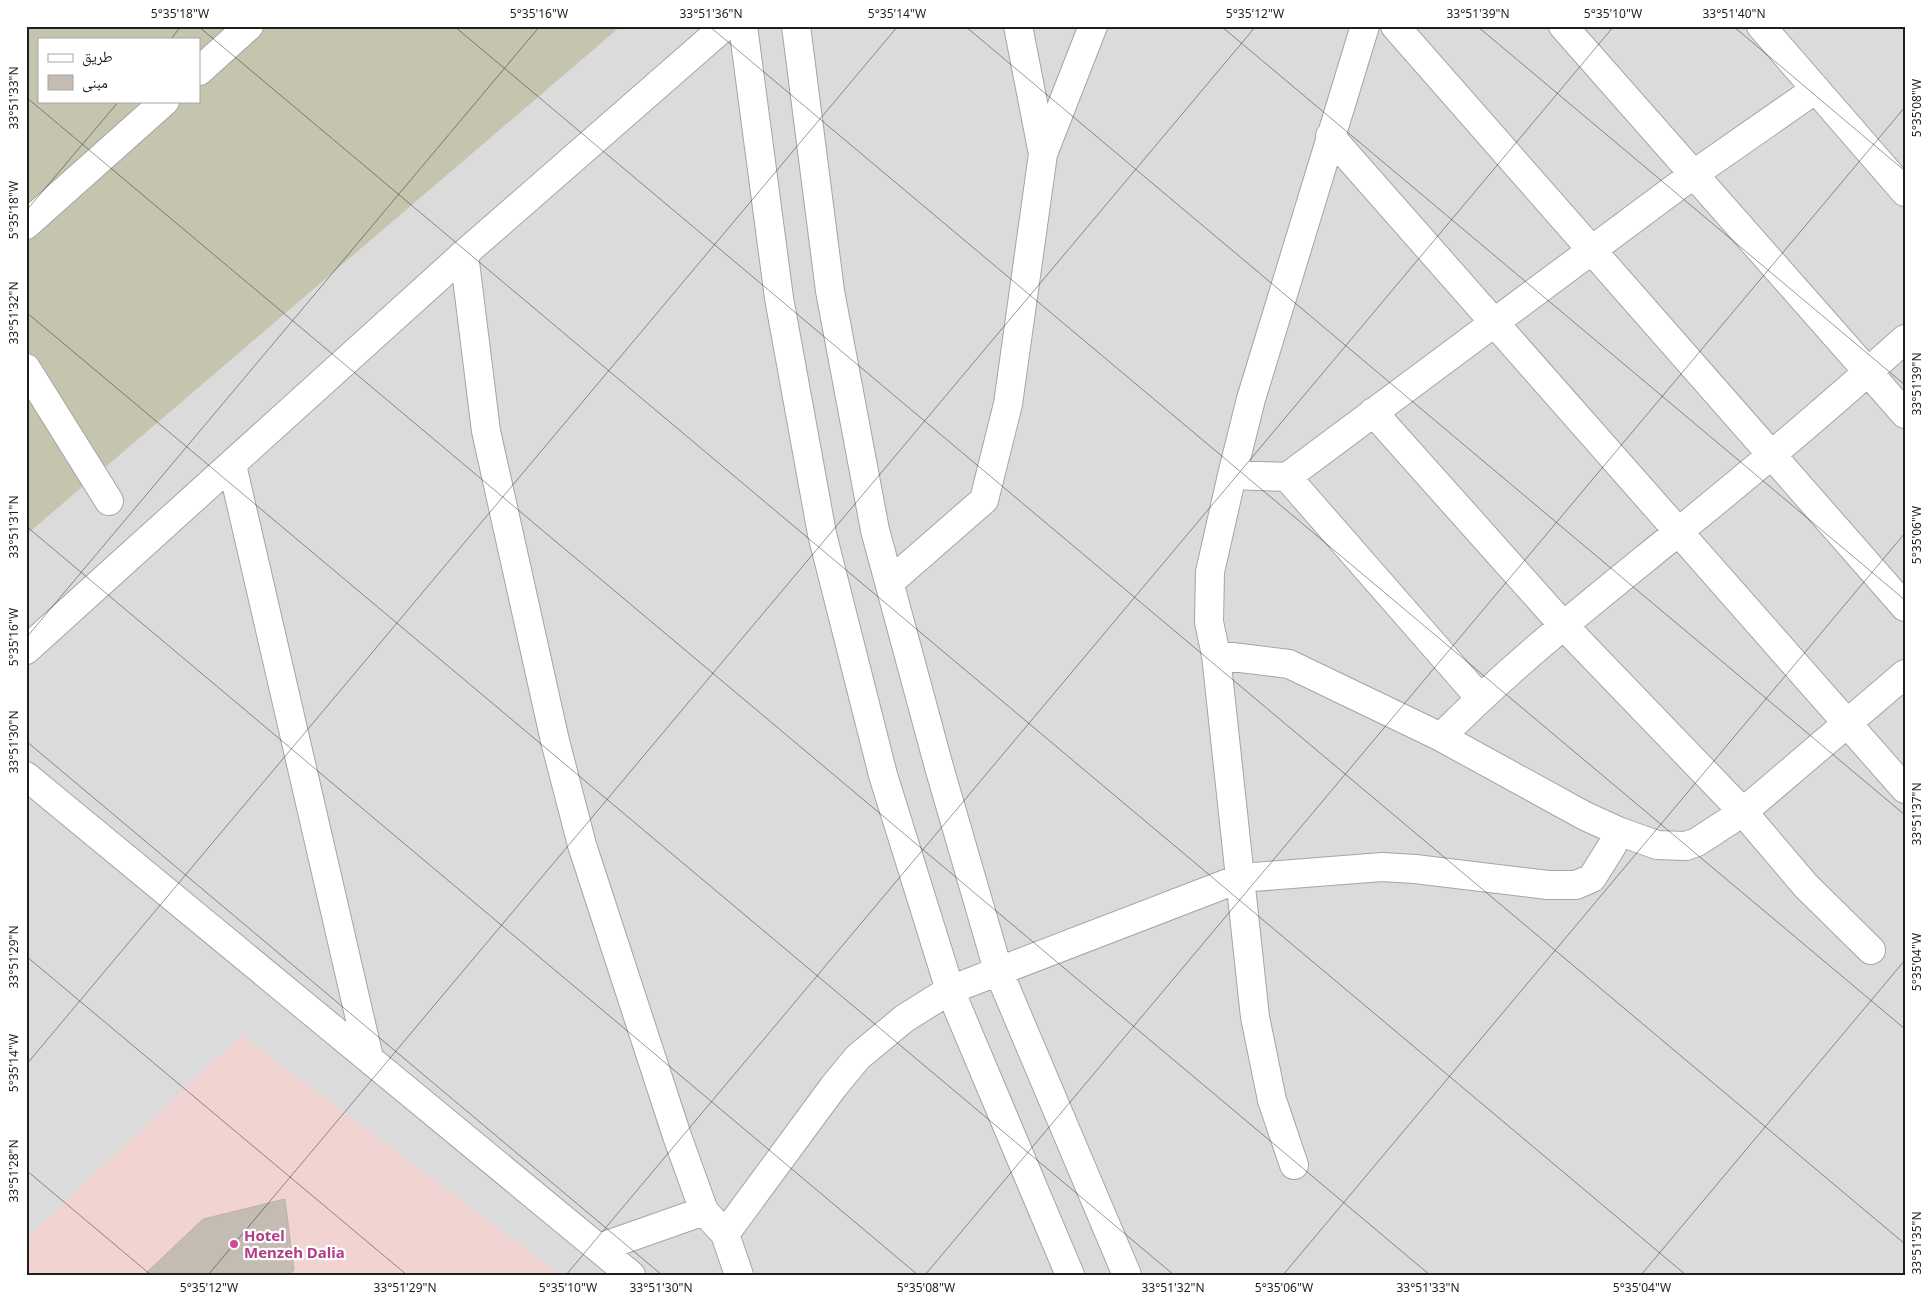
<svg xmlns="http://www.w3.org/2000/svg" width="1931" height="1301" viewBox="0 0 1931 1301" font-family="'Noto Sans','Noto Naskh Arabic',sans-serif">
  <rect width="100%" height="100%" fill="#f0ebe4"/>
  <path fill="#dcdbdb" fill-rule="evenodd" d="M26,26H1905V1275H26ZM39,39H199V101H39Z"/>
  <path fill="#f1d3d2" d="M241,1035L560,1275H26V1239Z"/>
  <path fill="#c5c4af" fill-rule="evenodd" d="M26,26H621L26,535ZM39,39H199V101H39Z"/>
  <path fill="#c4bbb3" stroke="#c2b2a6" d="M285,1199L294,1270L290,1275H144L203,1219Z"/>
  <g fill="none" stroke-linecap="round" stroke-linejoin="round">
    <g stroke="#a5a5a5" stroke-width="30">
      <path id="minor" d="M743,26L779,298L822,534L883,775L950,990L1070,1275
        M796,26L830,291L875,530L939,767L998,970L1127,1275
        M1018,26L1043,154
        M1395,26L1905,607
        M1563,26L1905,414
        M1761,26L1905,192
        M199,71L249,26
        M1330,136L1905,789
        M26,225L165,101
        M464,254L486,431L555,741L582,845L677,1136L704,1211L725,1234L739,1275
        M26,368L109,501
        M1373,412L1563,625L1743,812L1806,886L1871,950
        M232,465L369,1058
        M1232,475L1287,477L1694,174L1816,89
        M1287,477L1480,698
        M890,582L984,500L1008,404L1043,154L1093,26
        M26,650L464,254L725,26
        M1441,737C1515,662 1597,598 1678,532C1755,470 1831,405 1905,339
        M26,776L631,1275
        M1618,831L1657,845L1686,846L1697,842L1743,812L1905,674
        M1294,1165L1272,1100L1255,1017L1216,655L1209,622L1210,572L1232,475L1251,399L1365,26
        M725,1234L834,1086L858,1057L905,1018L950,990L1241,878L1382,867L1415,869L1548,885H1576L1592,878L1612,846L1618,831L1585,816L1441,737L1289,664L1216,655
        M599,1248L704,1211"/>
    </g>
    <use href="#minor" stroke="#fff" stroke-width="28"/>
  </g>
  <path fill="none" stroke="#1e1e1e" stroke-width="1" stroke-opacity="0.45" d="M198,26L1686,1275M454,26L1905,1244M709,26L1905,1029M965,26L1905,815M1221,26L1905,600M1477,26L1905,385M1733,26L1905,171M171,39L181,26M26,97L1430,1275M26,211L119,101M26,312L1174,1275M26,526L918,1275M26,638L540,26M26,741L662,1275M26,956L407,1275M26,1065L898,26M26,1170L151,1275M208,1275L1256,26M566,1275L1614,26M925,1275L1905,107M1283,1275L1905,533M1641,1275L1905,960"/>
  <circle fill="#d1479c" stroke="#fff" stroke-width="2" cx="234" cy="1244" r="5"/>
  <g text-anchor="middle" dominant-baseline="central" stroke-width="4.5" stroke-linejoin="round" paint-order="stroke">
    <g font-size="15" font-weight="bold" fill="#b23c85" stroke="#fff" text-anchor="start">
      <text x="244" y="1235">Hotel<tspan x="244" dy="17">Menzeh Dalia</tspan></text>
    </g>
  </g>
  <rect width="1931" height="1301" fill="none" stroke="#ffffff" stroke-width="55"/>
  <rect x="38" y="38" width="162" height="65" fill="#ffffff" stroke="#a5a5a5"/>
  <rect x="48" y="54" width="25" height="8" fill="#ffffff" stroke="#a5a5a5"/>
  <text x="82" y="62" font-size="15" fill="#1e1e1e">طريق</text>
  <rect x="48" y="75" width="25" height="15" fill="#c4bbb3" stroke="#a5a5a5"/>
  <text x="82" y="88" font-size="15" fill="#1e1e1e">مبنى</text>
  <rect x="28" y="28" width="1876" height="1246" fill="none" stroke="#1e1e1e" stroke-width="2"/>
  <g font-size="12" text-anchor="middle" fill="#1e1e1e">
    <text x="180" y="18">5°35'18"W</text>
    <text x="539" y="18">5°35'16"W</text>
    <text x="711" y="18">33°51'36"N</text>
    <text x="897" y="18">5°35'14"W</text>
    <text x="1255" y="18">5°35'12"W</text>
    <text x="1478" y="18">33°51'39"N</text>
    <text x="1613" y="18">5°35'10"W</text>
    <text x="1734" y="18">33°51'40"N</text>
    <text transform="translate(14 98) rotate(-90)" y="4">33°51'33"N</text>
    <text transform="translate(1917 108) rotate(-90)" y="4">5°35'08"W</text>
    <text transform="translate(14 210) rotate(-90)" y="4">5°35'18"W</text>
    <text transform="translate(14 313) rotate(-90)" y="4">33°51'32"N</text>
    <text transform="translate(1917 384) rotate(-90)" y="4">33°51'39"N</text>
    <text transform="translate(14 527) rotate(-90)" y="4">33°51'31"N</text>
    <text transform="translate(1917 535) rotate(-90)" y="4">5°35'06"W</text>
    <text transform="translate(14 637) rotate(-90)" y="4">5°35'16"W</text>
    <text transform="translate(14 742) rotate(-90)" y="4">33°51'30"N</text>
    <text transform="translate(1917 814) rotate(-90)" y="4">33°51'37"N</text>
    <text transform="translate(14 957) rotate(-90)" y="4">33°51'29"N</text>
    <text transform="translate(1917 962) rotate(-90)" y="4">5°35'04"W</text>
    <text transform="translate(14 1063) rotate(-90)" y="4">5°35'14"W</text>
    <text transform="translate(14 1171) rotate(-90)" y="4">33°51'28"N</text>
    <text transform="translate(1917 1243) rotate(-90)" y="4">33°51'35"N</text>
    <text x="209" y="1292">5°35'12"W</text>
    <text x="405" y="1292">33°51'29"N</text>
    <text x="568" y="1292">5°35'10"W</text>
    <text x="661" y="1292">33°51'30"N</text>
    <text x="926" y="1292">5°35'08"W</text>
    <text x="1173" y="1292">33°51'32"N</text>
    <text x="1284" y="1292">5°35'06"W</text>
    <text x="1428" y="1292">33°51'33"N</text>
    <text x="1642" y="1292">5°35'04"W</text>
  </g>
</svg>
